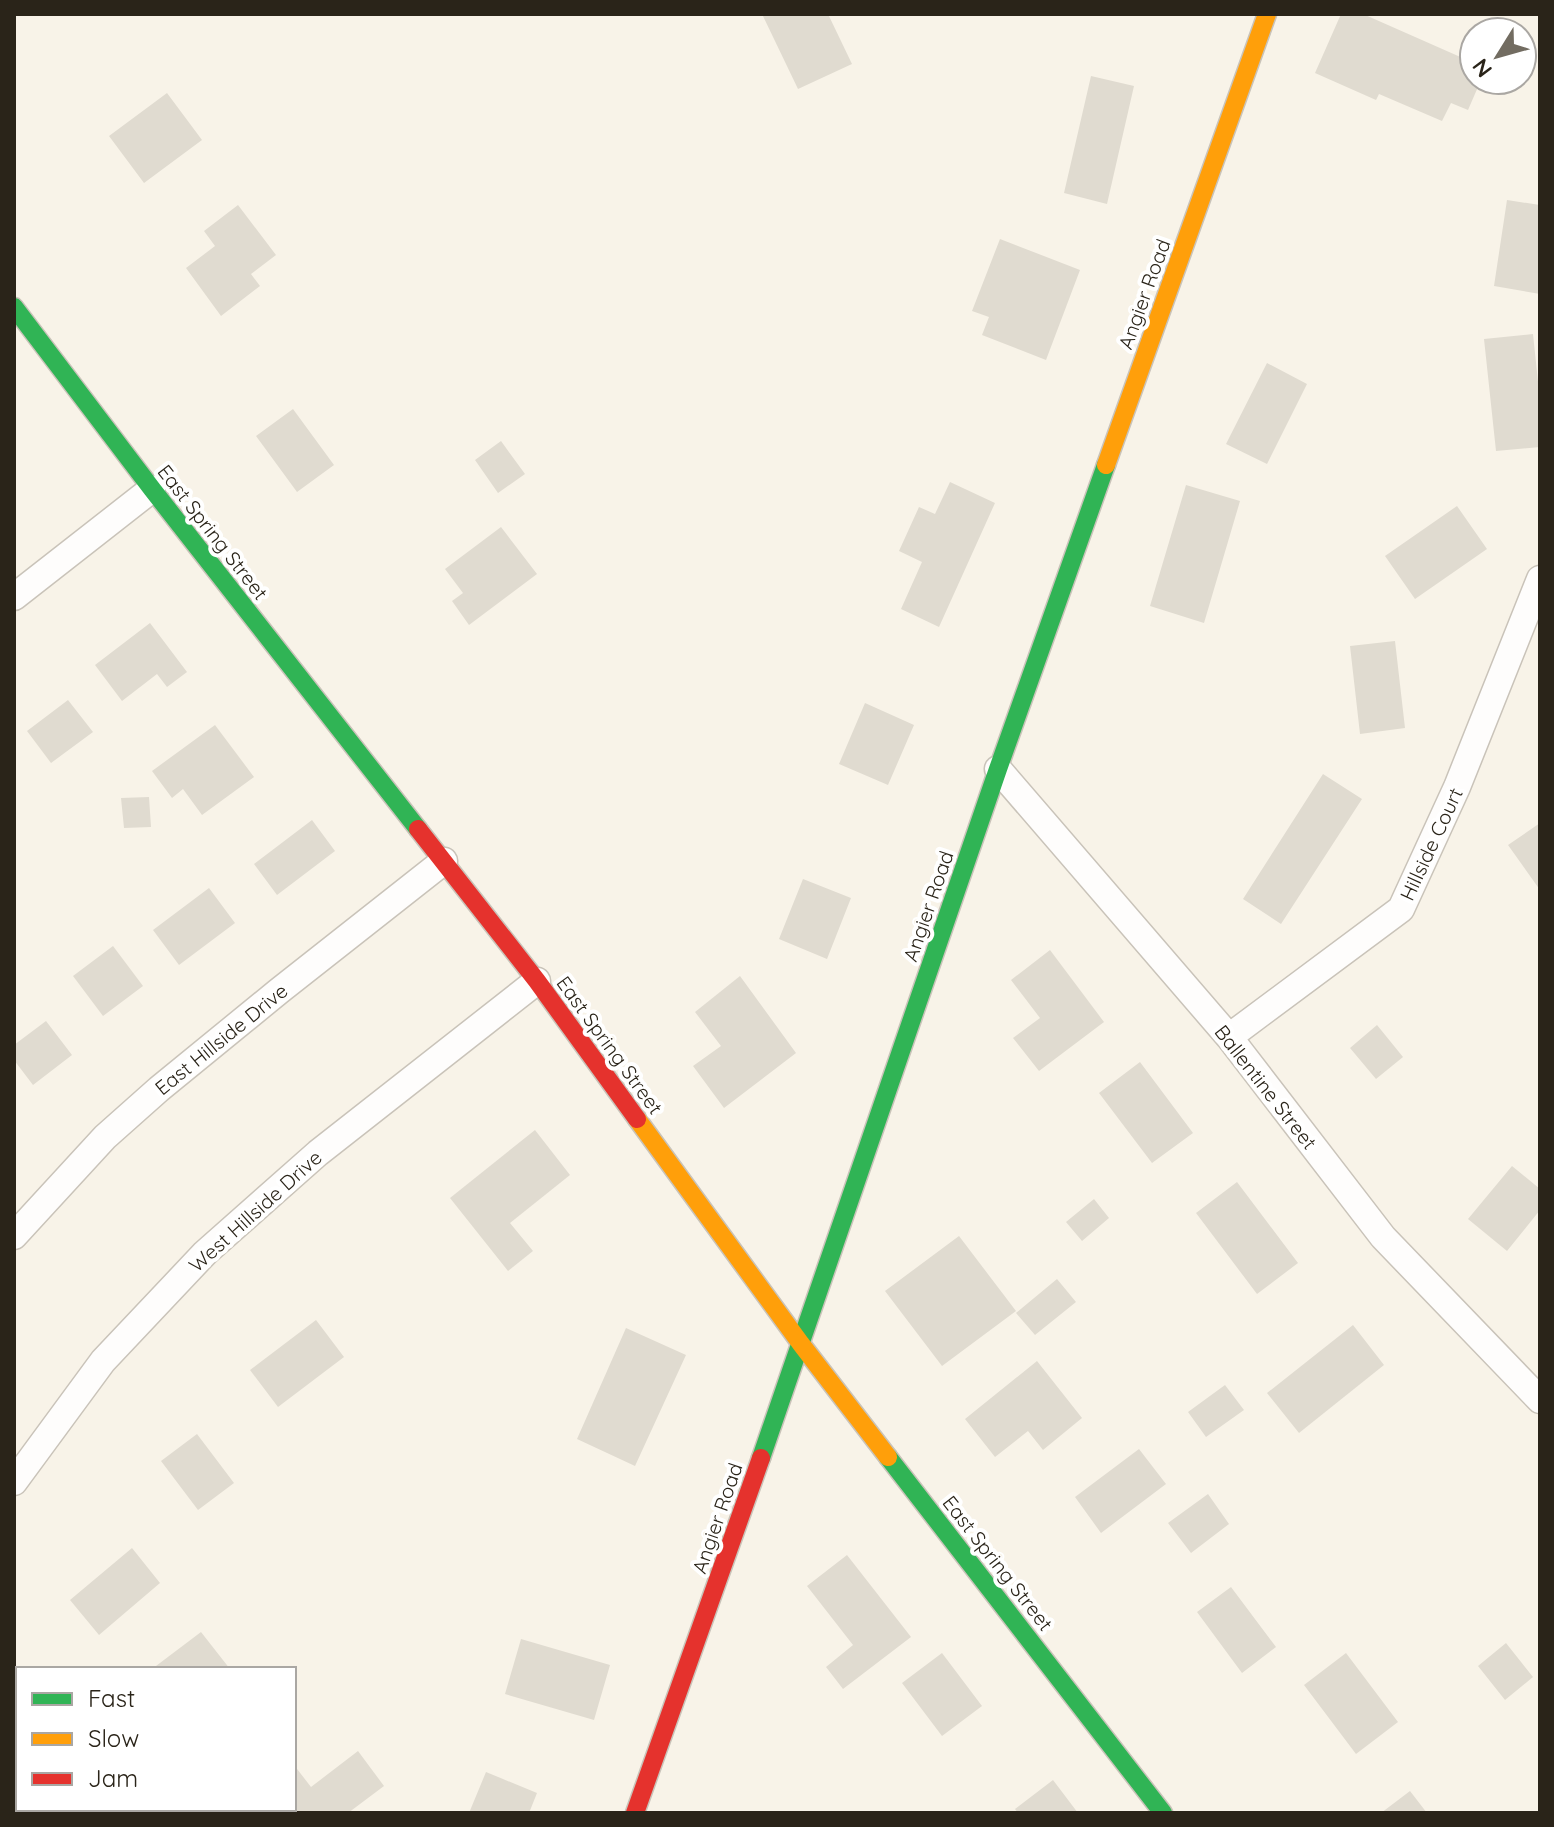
<svg xmlns="http://www.w3.org/2000/svg" width="1554" height="1827" viewBox="0 0 1554 1827" font-family="Quicksand,sans-serif">
  <rect width="100%" height="100%" fill="#f8f3e8"/>
  <path fill="#e0dbd0" d="M762,14H828L852,64L798,89Z
    M1341,14H1363L1474,63V80H1481L1468,110L1451,103L1442,121L1379,94L1376,100L1315,73Z
    M1091,76L1134,86L1107,204L1064,193Z
    M167,93L202,140L144,183L109,136Z
    M1507,200L1540,205V294L1494,286Z
    M238,205L276,255L251,274L260,286L221,316L186,268L215,246L204,231Z
    M1000,239L1080,270L1046,360L982,335L989,317L972,311Z
    M1533,334L1540,401V447L1496,451L1484,339Z
    M1267,363L1307,384L1267,464L1226,444Z
    M293,409L334,465L297,492L256,436Z
    M501,441L525,474L498,493L475,460Z
    M950,482L995,503L939,627L901,609L922,562L899,551L919,507L935,514Z
    M1186,485L1240,501L1204,623L1150,606Z
    M1457,506L1487,549L1415,599L1385,556Z
    M501,527L537,574L469,625L452,601L463,593L445,569Z
    M150,623L187,672L167,687L157,674L122,701L95,665Z
    M1395,641L1405,728L1360,734L1350,646Z
    M68,700L93,732L51,763L27,731Z
    M865,703L914,725L888,785L839,764Z
    M215,725L254,777L202,815L183,789L172,798L152,771Z
    M1323,774L1362,799L1281,924L1243,899Z
    M149,797L151,827L124,828L121,798Z
    M312,820L335,851L277,895L254,864Z
    M1540,823V890L1508,845Z
    M803,879L851,898L827,959L779,939Z
    M209,888L235,923L179,965L153,930Z
    M113,946L143,986L103,1016L73,976Z
    M1050,950L1104,1022L1039,1071L1013,1038L1040,1018L1011,980Z
    M740,976L796,1053L724,1108L693,1066L721,1046L695,1012Z
    M46,1021L72,1055L33,1085L14,1060V1045Z
    M1377,1025L1403,1057L1376,1079L1350,1048Z
    M1140,1062L1193,1133L1152,1163L1099,1093Z
    M535,1130L570,1175L510,1223L533,1251L508,1271L450,1198Z
    M1512,1166L1540,1189V1210L1507,1251L1468,1219Z
    M1237,1182L1298,1263L1257,1294L1196,1213Z
    M1094,1199L1109,1218L1082,1241L1066,1222Z
    M959,1236L1016,1311L942,1366L885,1291Z
    M1057,1279L1076,1302L1035,1335L1016,1313Z
    M316,1320L344,1357L278,1407L250,1370Z
    M1353,1325L1384,1365L1299,1433L1267,1393Z
    M626,1328L686,1355L635,1466L577,1439Z
    M1037,1361L1082,1418L1043,1450L1028,1431L995,1457L965,1419Z
    M1225,1385L1244,1410L1206,1437L1188,1412Z
    M197,1434L234,1483L198,1510L161,1461Z
    M1139,1449L1166,1484L1101,1533L1075,1497Z
    M1208,1494L1229,1524L1191,1553L1168,1523Z
    M132,1548L160,1583L99,1635L70,1600Z
    M847,1555L911,1637L843,1689L826,1667L853,1645L807,1586Z
    M1231,1587L1276,1647L1242,1673L1197,1612Z
    M201,1632L230,1669H152Z
    M521,1639L610,1665L594,1720L505,1694Z
    M1506,1643L1533,1677L1505,1700L1478,1666Z
    M942,1653L982,1706L942,1736L902,1683Z
    M1346,1653L1398,1722L1356,1754L1304,1685Z
    M358,1751L384,1786L348,1813H250L247,1809H294V1765L311,1787Z
    M486,1772L537,1793L529,1813H469Z
    M1053,1780L1078,1813H1018L1015,1809Z
    M1410,1791L1427,1813H1381Z
    M14,1799L18,1804V1809H22L25,1813H14Z"/>
  <g fill="none" stroke-linecap="round" stroke-linejoin="round">
    <g stroke="#c9c3b9" stroke-width="29">
      <path id="street" d="M14,597L152,489
        M998,769L1229,1037L1383,1237L1540,1400
        M1229,1037L1401,909L1457,787L1540,579
        M14,1236L105,1137L159,1089L279,991L444,861
        M14,1482L103,1361L205,1253L318,1153L537,981
        M14,1687L18,1692
        M109,1809L112,1813"/>
    </g>
    <g stroke="#c9c3b9" stroke-width="21">
      <path id="fast" d="M14,307L152,489L418,829
        M888,1457L1163,1813
        M761,1458L998,769L1106,465"/>
    </g>
    <g stroke="#c9c3b9" stroke-width="21">
      <path id="slow" d="M1106,465L1267,14
        M637,1119L801,1344L888,1457"/>
    </g>
    <g stroke="#c9c3b9" stroke-width="21">
      <path id="jam" d="M418,829L537,981L637,1119
        M635,1813L761,1458"/>
    </g>
    <use href="#street" stroke="#fefdfc" stroke-width="26"/>
    <use href="#fast" stroke="#30b455" stroke-width="18"/>
    <use href="#slow" stroke="#ff9f0a" stroke-width="18"/>
    <use href="#jam" stroke="#e5322d" stroke-width="18"/>
  </g>
  <g text-anchor="middle" dominant-baseline="central" stroke-width="8" stroke-linejoin="round" paint-order="stroke">
    <g font-size="20" fill="#2a2419" stroke="#fff">
      <text transform="translate(1144 294) rotate(-70)">Angier Road</text>
      <text transform="translate(213 532) rotate(52)">East Spring Street</text>
      <text transform="translate(1431 844) rotate(-65)">Hillside Court</text>
      <text transform="translate(928 906) rotate(-71)">Angier Road</text>
      <text transform="translate(221 1039) rotate(-39)">East Hillside Drive</text>
      <text transform="translate(610 1045) rotate(54)">East Spring Street</text>
      <text transform="translate(1266 1087) rotate(52)">Ballentine Street</text>
      <text transform="translate(255 1211) rotate(-42)">West Hillside Drive</text>
      <text transform="translate(717 1518) rotate(-71)">Angier Road</text>
      <text transform="translate(998 1563) rotate(52)">East Spring Street</text>
    </g>
  </g>
  <rect width="1554" height="1827" fill="none" stroke="#2a2419" stroke-width="32"/>
  <rect x="16" y="1667" width="280" height="144" fill="#ffffff" stroke="#aaa7a3" stroke-width="2"/>
  <rect x="32" y="1693" width="40" height="12" fill="#30b455" stroke="#aaa7a3" stroke-width="2"/>
  <text x="88" y="1707" font-size="24" fill="#2a2419">Fast</text>
  <rect x="32" y="1733" width="40" height="12" fill="#ff9f0a" stroke="#aaa7a3" stroke-width="2"/>
  <text x="88" y="1747" font-size="24" fill="#2a2419">Slow</text>
  <rect x="32" y="1773" width="40" height="12" fill="#e5322d" stroke="#aaa7a3" stroke-width="2"/>
  <text x="88" y="1787" font-size="24" fill="#2a2419">Jam</text>
  <g transform="translate(1498 56) rotate(233)"><circle r="38" fill="#ffffff" stroke="#aaa7a3" stroke-width="2"/>
  <path d="M0-6L14 30L0 20L-14 30Z" fill="#726c61"/>
  <text y="-12" font-size="22" font-weight="bold" text-anchor="middle" fill="#2a2419">N</text>
  </g>
</svg>
